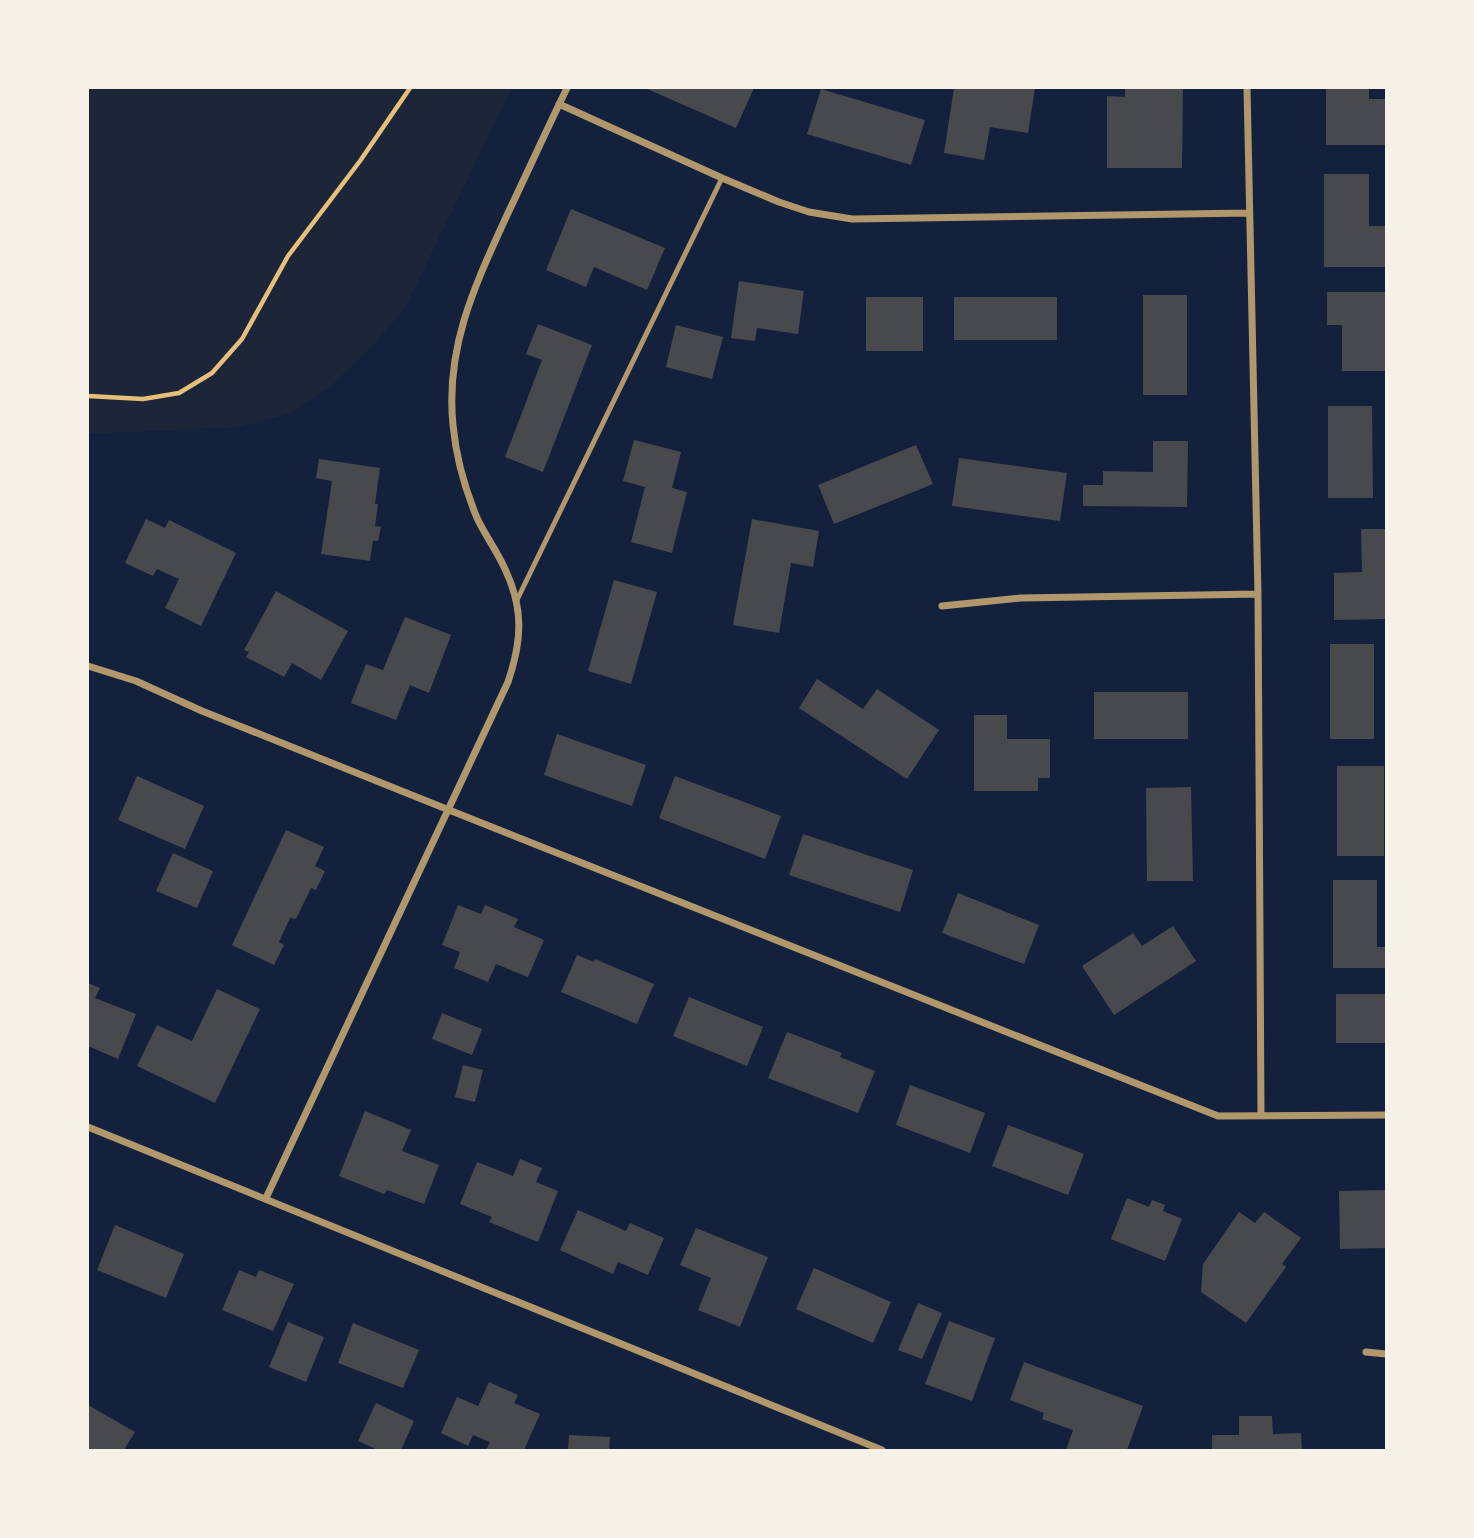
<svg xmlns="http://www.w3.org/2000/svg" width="1474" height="1538" viewBox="0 0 1474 1538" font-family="Signika,sans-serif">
  <rect width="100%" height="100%" fill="#14213d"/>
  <path fill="#1d2539" d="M88,88H512L405,308L368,351L330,387L292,413L240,427L88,434Z"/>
  <path fill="#48494c" d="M645,88H754L736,128Z
    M954,88H1035L1028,133L990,127L984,160L944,153Z
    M1125,88H1183L1182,168H1107V96L1125,97Z
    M1326,88H1369V99H1386V145H1326Z
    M821,89L925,120L911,165L807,134Z
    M1324,174H1369V226H1386V267H1324Z
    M571,209L665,248L647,290L594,267L586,287L546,270Z
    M739,281L804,291L798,334L757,328L755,341L731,338Z
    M1327,292H1385V371H1342V325H1327Z
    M1143,295H1187V395H1143Z
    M866,297H923V351H866Z
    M954,297H1057V340H954Z
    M538,324L592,345L543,472L505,457L542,360L526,354Z
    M676,325L723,337L712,379L666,367Z
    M1328,406H1372L1373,498H1328Z
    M634,440L681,452L672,488L687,492L672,553L631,542L645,487L623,481Z
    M1153,441H1188L1187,507L1083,506V485H1103V471L1153,472Z
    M916,445L933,484L834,524L818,485Z
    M959,458L1067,473L1060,521L952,506Z
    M319,459L380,468L375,504H378L375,526L381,527L378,541H373L370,561L321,554L332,481L316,478Z
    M146,519L165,528L169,520L236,553L201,626L165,608L179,579L157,569L153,576L125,563Z
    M752,519L819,531L813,567L791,563L779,633L733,625Z
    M1361,529H1386V619L1334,620V573L1362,572Z
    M614,580L657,592L631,684L588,671Z
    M276,591L348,631L321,680L292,663L284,677L246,657L249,652L244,650Z
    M405,617L451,635L429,693L410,685L396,720L351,703L366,664L383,670Z
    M1330,644H1374V739H1330Z
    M817,679L863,709L877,689L939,730L907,779L799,708Z
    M1094,692H1188V739H1094Z
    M974,715H1007V739H1050V778H1038V791H974Z
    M557,734L646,765L632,806L544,775Z
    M1337,766H1384V856H1337Z
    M137,776L204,806L185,849L118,820Z
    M675,776L781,816L765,859L659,818Z
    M1191,787L1193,881H1147L1146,788Z
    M286,830L324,847L315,866L325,871L316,890L311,888L296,919L290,918L279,942L284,945L274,965L232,945Z
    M803,834L913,870L900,912L789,875Z
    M173,853L213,871L197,908L156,891Z
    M1333,880H1377V947H1386V968H1333Z
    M958,893L1039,925L1024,964L942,933Z
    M458,905L481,914L485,905L518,919L514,927L544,940L528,977L496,964L488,982L454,968L460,952L442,945Z
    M1173,926L1196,961L1114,1015L1082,966L1133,933L1142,946Z
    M577,955L594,962L595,959L654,984L637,1024L561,992Z
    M88,983L100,988L95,998L136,1014L118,1059L88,1046Z
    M217,989L260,1009L215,1103L137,1066L157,1025L192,1041Z
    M1336,994H1386V1043H1336Z
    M689,997L763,1027L747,1066L673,1036Z
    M442,1013L482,1029L472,1055L432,1039Z
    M787,1032L842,1053L840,1057L875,1071L858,1113L768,1078Z
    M463,1065L483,1070L475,1102L455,1097Z
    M910,1085L985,1113L970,1153L896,1125Z
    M365,1111L411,1130L402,1151L439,1165L424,1204L387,1190L384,1194L339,1176Z
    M1008,1125L1084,1154L1068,1195L992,1166Z
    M520,1159L542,1168L536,1182L558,1191L538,1242L489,1222L492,1217L460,1204L477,1162L513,1176Z
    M1386,1190V1248L1340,1249L1339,1191Z
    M1127,1198L1149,1207L1152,1200L1165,1205L1163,1211L1182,1219L1165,1261L1111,1239Z
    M578,1210L626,1231L630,1223L664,1238L648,1275L618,1262L613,1274L560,1250Z
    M1239,1212L1255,1223L1264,1212L1301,1238L1282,1264L1286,1267L1246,1323L1201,1292L1203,1264Z
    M115,1225L184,1254L166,1298L97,1270Z
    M696,1228L768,1257L740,1327L698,1310L711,1278L680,1265Z
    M814,1268L891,1302L873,1343L796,1309Z
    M239,1270L256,1277L259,1270L294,1284L273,1331L222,1310Z
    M918,1303L942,1313L922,1359L898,1350Z
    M949,1321L995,1338L972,1401L925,1384Z
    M288,1322L324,1337L306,1382L269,1367Z
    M353,1323L419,1350L403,1388L338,1363Z
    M1024,1362L1143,1406L1127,1450H1066L1073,1430L1042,1419L1044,1413L1010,1400Z
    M489,1382L518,1395L514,1403L540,1414L524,1450H486L490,1442L473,1435L468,1446L441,1433L457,1397L478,1406Z
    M376,1403L414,1421L401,1450H378L358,1441Z
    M88,1405L135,1432L124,1450H88Z
    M1239,1416H1272L1273,1434L1301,1433L1302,1450H1212V1435H1239Z
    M569,1435L610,1437L609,1450H568Z"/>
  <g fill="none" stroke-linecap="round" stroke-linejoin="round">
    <path stroke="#e5c07b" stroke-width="4.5" d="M88,396L143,399L179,393L212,373L242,339L288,256L360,161L410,88"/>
    <path stroke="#b1986c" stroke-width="5" d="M517,600L722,178"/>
    <path stroke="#b1986c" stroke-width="7" d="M1247,88L1258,594L1261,1116
      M559,104L722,178L779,202L809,212L852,219L1249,213
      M942,606L1021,598L1258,594
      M88,666L136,681L202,711L449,810L1218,1116L1386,1115
      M88,1127L882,1450
      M266,1198L508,682C522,641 524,609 505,569C497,551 485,535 477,518C465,489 456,457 453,425C445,346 476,283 508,213C528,171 547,129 567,88
      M1366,1352L1386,1354"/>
  </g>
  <rect width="1474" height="1538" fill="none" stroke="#f6f1e7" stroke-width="178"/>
</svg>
